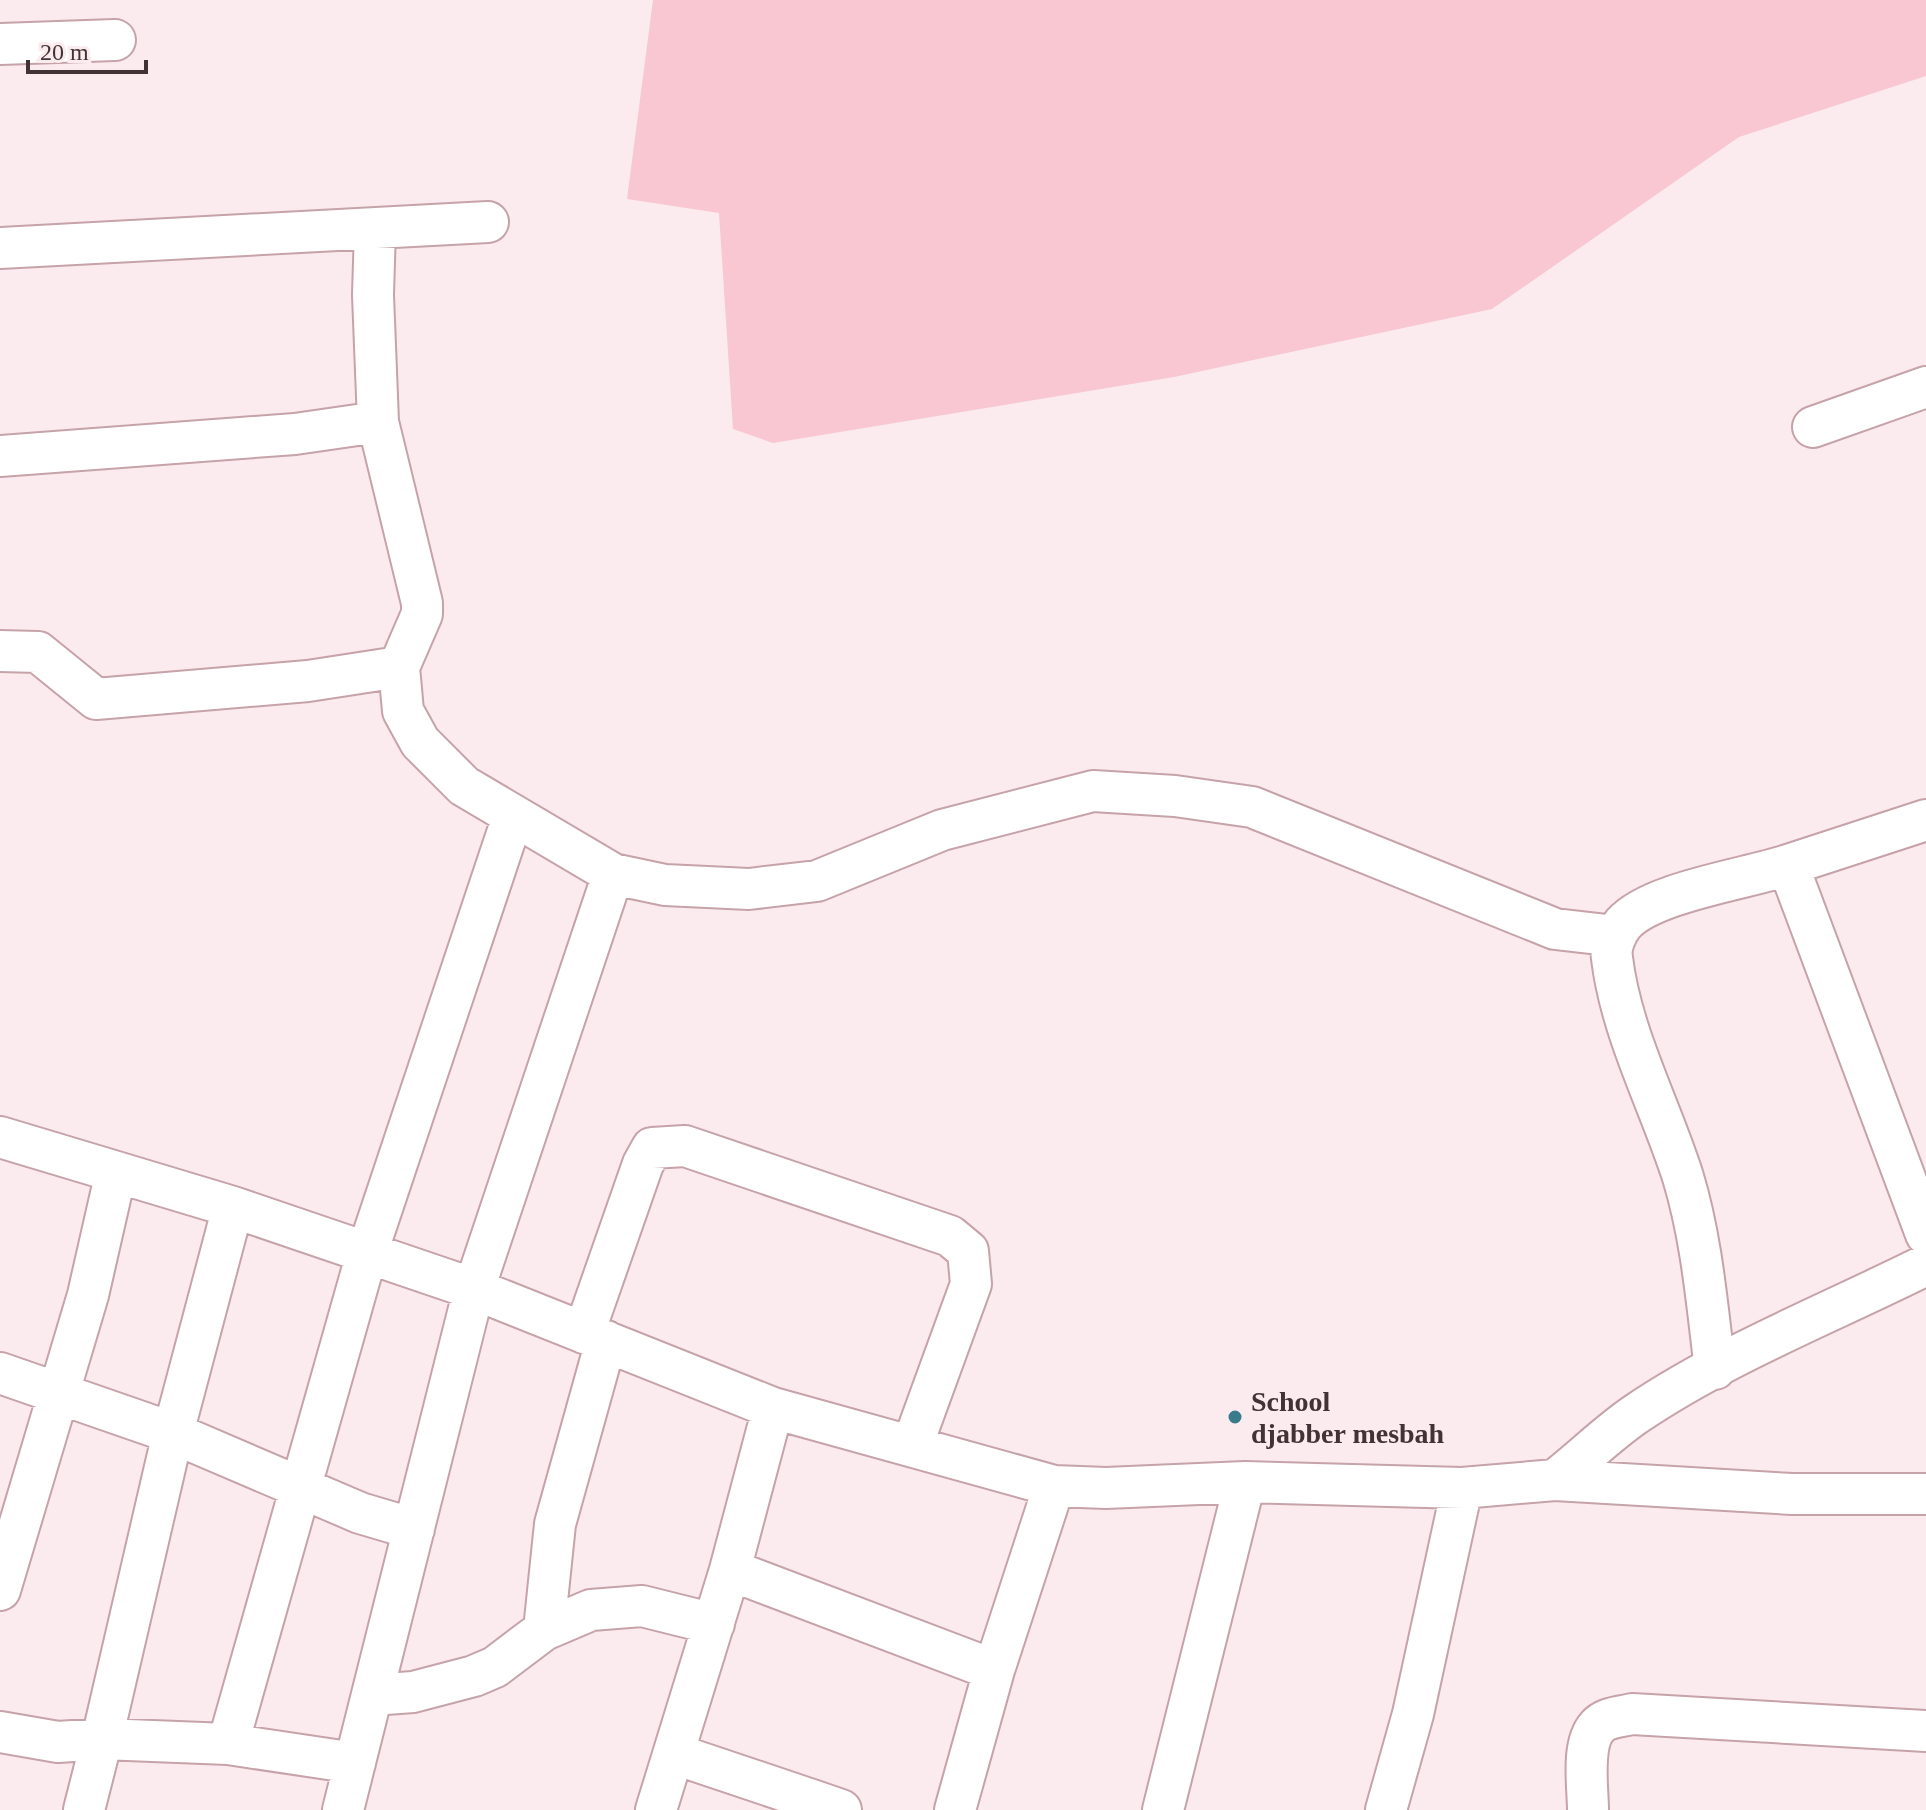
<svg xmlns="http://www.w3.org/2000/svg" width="1926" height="1810" viewBox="0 0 1926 1810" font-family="Georgia,serif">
  <rect width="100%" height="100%" fill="#fbebee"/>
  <path fill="#f8c7d1" d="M653,0H1926V76L1739,137L1492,309L1174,377L773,443L733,429L719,213L627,199Z"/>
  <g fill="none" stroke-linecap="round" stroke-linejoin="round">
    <g stroke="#c6a2a9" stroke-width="44">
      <path id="street" d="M0,44L115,40
        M0,248L488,222
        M378,422L422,603V614L399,667L403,711L420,742L464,786L613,874L665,885L749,889L817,881L942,830L1093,791L1175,796L1252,807L1555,929L1616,936
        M1813,427L1926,387
        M0,456L295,434L378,422L373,295L375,229
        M0,651L38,652L96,699L308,681L399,667
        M1788,865L1926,820
        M0,1137L233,1207L474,1289L773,1408L1054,1486L1106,1488L1245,1482L1462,1488L1555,1480L1792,1494H1926
        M584,1333L643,1164L652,1148L685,1146L950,1236L968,1251L971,1284L912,1446
        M1715,1369C1707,1305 1702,1240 1683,1177C1660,1105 1621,1033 1612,958C1610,947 1616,933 1623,924C1651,892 1746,879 1788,865L1926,1234
        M0,1373L173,1433L360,1513L414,1529
        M1555,1480C1582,1459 1608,1433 1636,1414C1725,1354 1830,1313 1926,1265
        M730,1570L994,1670
        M0,1590L88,1295L116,1172
        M544,1630L555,1524L606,1341
        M372,1695L413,1692L474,1676L495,1667L544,1630L591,1610L642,1606L714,1624
        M0,1732L58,1742L102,1739L173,1433L233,1207
        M228,1744L367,1253L513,816
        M675,1754L806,1798L802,1810
        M806,1798L841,1810
        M84,1810L102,1739L228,1744L355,1763
        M343,1810L474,1289L613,874
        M656,1810L730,1570L773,1408
        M955,1810L994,1670L1054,1486
        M1163,1810L1245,1482
        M1386,1810L1413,1714L1462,1488
        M1588,1810C1588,1788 1581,1745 1597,1727C1605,1717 1620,1717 1632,1714L1926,1731"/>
    </g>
    <use href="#street" stroke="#fff" stroke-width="40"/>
  </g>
  <circle fill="#387c8b" stroke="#fbebee" stroke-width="3" cx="1235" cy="1417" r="8"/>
  <g text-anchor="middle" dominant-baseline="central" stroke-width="7" stroke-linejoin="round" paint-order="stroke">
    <g font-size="28" font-weight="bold" fill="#403235" stroke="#fbebee" text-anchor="start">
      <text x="1251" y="1401">School<tspan x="1251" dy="32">djabber mesbah</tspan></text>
    </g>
  </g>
  <path d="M28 60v12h118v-12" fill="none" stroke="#403235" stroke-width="4"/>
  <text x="40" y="60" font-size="24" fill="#403235" stroke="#fbebee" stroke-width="6" paint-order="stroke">20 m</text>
</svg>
